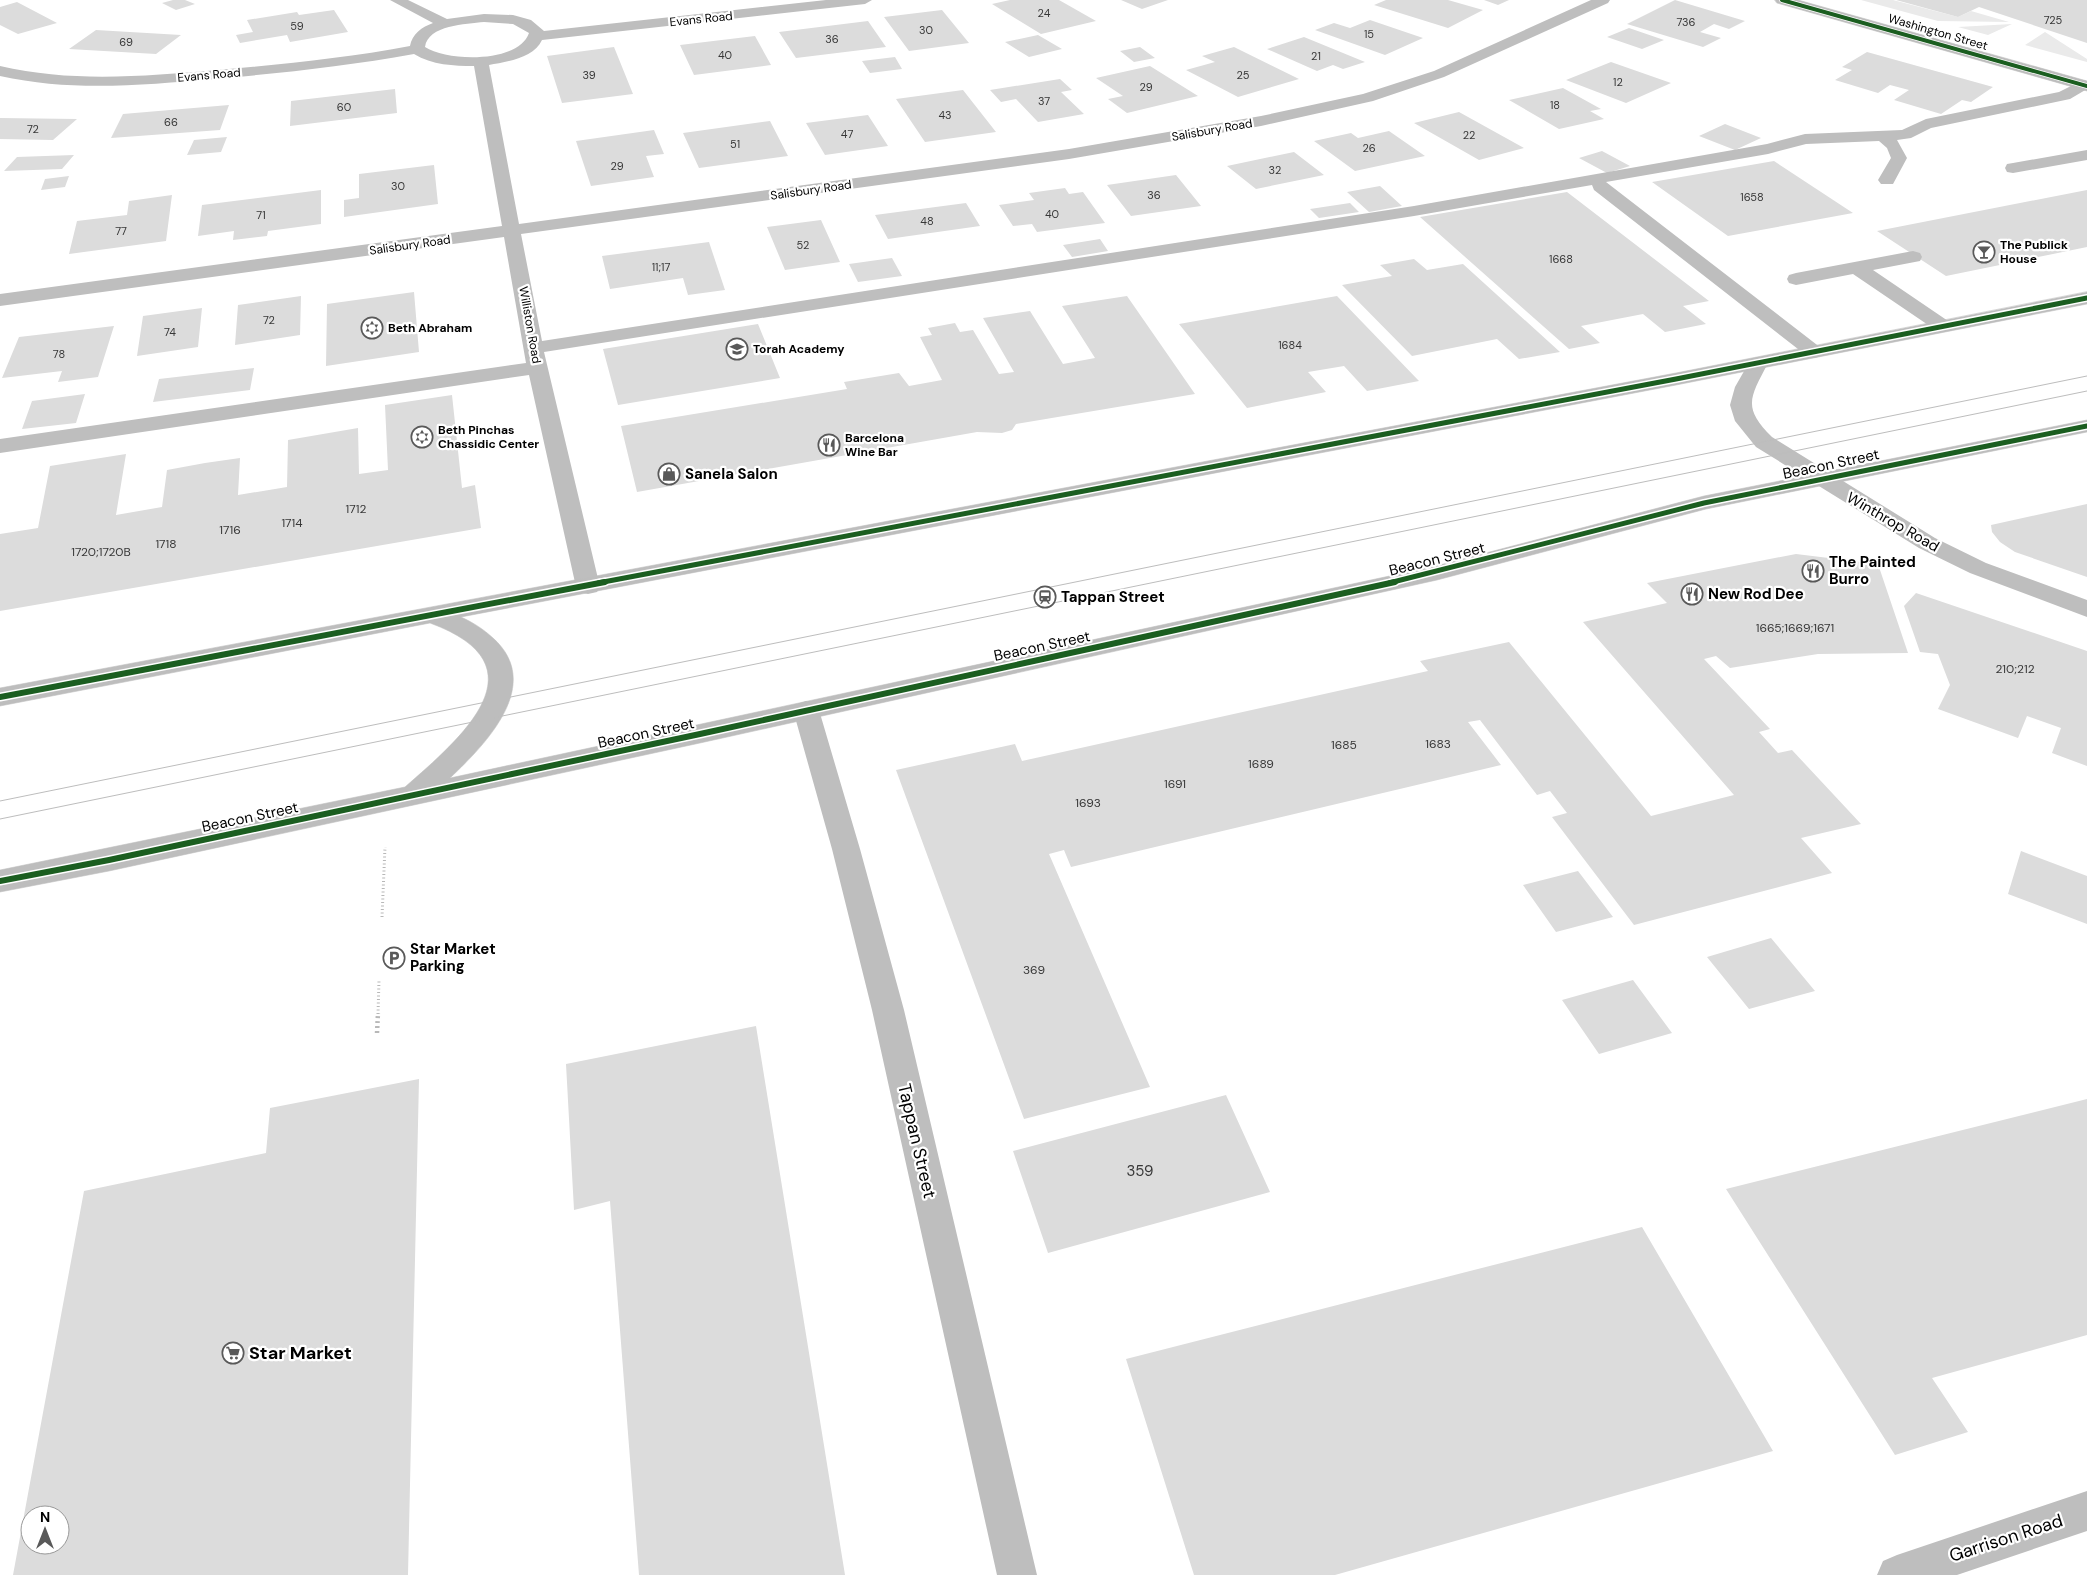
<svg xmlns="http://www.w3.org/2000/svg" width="2087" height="1575" viewBox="0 0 2087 1575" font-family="'DM Sans',sans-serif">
  <rect width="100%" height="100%" fill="#fff"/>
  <path fill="#eaeaea" d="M1861,0H1893L1958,17L1971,11L2009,22L1938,21Z
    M2012,24L1988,35L1958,27Z
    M2045,32L2087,59V62L2025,45Z"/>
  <path fill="#dcdcdc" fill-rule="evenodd" d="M173,0H185L195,4L176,10L162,3Z
    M1010,0H1059L1096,21L1041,34L992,4Z
    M1121,0H1168L1142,9Z
    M1386,0H1448L1483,10L1448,28L1374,5Z
    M1484,0H1509L1498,5Z
    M1675,0L1745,21L1729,29L1714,24L1700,32L1721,38L1703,47L1627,24Z
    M1896,0H2087V43L1979,7L1958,17Z
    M17,2L57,23L18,34L0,25V7Z
    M334,10L348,32L290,42L287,35L240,43L236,35L253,32L247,20L297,12L299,15Z
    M942,10L969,43L909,51L884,17Z
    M1370,20L1423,38L1385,55L1315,30L1334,23L1350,28Z
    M868,21L886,47L796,58L779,32Z
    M1629,28L1664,40L1642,49L1607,37Z
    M96,30L181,35L156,54L69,49Z
    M1038,35L1062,49L1029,57L1005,42Z
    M755,36L771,65L694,75L680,45Z
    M1304,37L1365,62L1343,69L1333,65L1317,71L1267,49Z
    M614,47L633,94L562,103L547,56Z
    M1140,47L1155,58L1134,62L1120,51Z
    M1234,47L1299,79L1238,97L1186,70L1215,62L1202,56Z
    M1867,52L1993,87L1971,102L1962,100L1941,114L1894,100L1909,90L1890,85L1878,93L1835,80L1852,70L1842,67Z
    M895,57L902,69L870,73L862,61Z
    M1611,62L1671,83L1626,103L1566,80Z
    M1150,66L1198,96L1127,113L1108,99L1123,96L1096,78Z
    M1060,79L1072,90L1061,92L1084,114L1038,122L1016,99L1001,102L990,90Z
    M1563,88L1601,109L1590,111L1604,119L1559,129L1509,100Z
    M395,89L397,113L290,126L291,101Z
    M963,90L996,132L925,142L896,99Z
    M229,105L220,130L111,138L123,114Z
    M1459,112L1524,148L1479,160L1414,123Z
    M868,115L888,146L825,155L806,123Z
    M0,118L77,119L53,140L0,139Z
    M770,121L788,156L699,168L683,133Z
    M1725,124L1761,138L1735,150L1699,136Z
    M654,130L664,154L646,156L654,177L591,186L576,141Z
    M1389,131L1425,156L1355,171L1314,141L1351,133L1358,138Z
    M227,137L221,152L187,155L194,140Z
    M1602,151L1630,166L1607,173L1579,158Z
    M1294,152L1324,175L1256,189L1227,166Z
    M74,155L62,169L4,171L17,157Z
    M1774,161L1853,213L1728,236L1652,182Z
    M434,165L438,204L344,217V200L359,198V174Z
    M1176,175L1201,206L1131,216L1107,185Z
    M69,176L65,187L41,190L45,179Z
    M1380,186L1402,206L1369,212L1347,192Z
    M1065,188L1069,194L1083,192L1105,223L1037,232L1032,224L1013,226L999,205L1034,200L1029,193Z
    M321,190V224L268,231L267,236L233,240L234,231L198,236L202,205Z
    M2087,190V247L1946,276L1877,231Z
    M1567,192L1709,301L1683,306L1706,324L1665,332L1643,314L1581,326L1600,343L1569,349L1420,217Z
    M172,195L166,241L69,254L77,221L127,215L129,201Z
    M966,203L980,226L888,239L875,215Z
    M1350,203L1359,212L1319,218L1310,209Z
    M821,220L840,262L785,270L767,227Z
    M1100,239L1108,251L1072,257L1063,245Z
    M709,242L725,290L688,295L683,278L610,289L602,256Z
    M892,258L902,276L858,282L849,264Z
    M1414,259L1427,270L1463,264L1560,352L1519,359L1497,339L1412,356L1342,285L1392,276L1380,265Z
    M414,292L419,352L326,366L327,304Z
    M301,296L300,335L235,345L238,305Z
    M1127,296L1195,394L1016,424L1012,430L1002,433L977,432L637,492L621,426L847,389L844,382L899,373L909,386L942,380L920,337L932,335L928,328L955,323L960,332L973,330L999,374L1014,372L983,318L1030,311L1063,364L1095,358L1062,306Z
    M1337,296L1419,381L1367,391L1344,366L1308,372L1326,392L1247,408L1179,324Z
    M202,308L198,347L137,356L143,316Z
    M758,324L780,378L618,405L603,349Z
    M114,326L98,377L58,382L62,371L2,378L19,337Z
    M254,368L250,390L153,402L159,379Z
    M85,394L76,423L22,429L32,401Z
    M452,395L462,488L475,485L481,528L0,611V534L38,528L50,466L126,454L116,515L162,507L167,470L205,463L240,458L238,495L287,487L288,440L358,428L359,474L388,470L385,405Z
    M2087,504V577L2015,552L2000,542L1992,532L1991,525Z
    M1796,554L1878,564L1908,653L1818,654L1730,668L1716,656L1704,659L1770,729L1759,732L1778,753L1792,750L1861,824L1801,838L1832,873L1634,925L1552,817L1567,813L1550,791L1537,795L1480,720L1468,722L1501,765L1071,867L1064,850L1049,854L1150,1087L1024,1119L896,770L1015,744L1022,761L1428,671L1420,661L1509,642L1651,816L1734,795L1583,622L1667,603L1647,583Z
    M1916,593L2087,651V766L2052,753L2061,728L2027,716L2018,738L1938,709L1950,685L1938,654L1920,652L1904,606Z
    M2021,851L2087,876V924L2008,894Z
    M1578,871L1613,917L1556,932L1523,885Z
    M1771,938L1815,991L1749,1009L1707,957Z
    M1633,980L1672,1033L1599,1054L1562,1000Z
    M756,1026L845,1575H639L610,1201L574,1210L566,1064Z
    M419,1079L408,1575H13L84,1191L266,1153L270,1108ZM30,1515H60V1545H30Z
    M1226,1095L1270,1192L1048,1253L1013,1151Z
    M2087,1099V1335L1932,1378L1968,1432L1895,1455L1726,1189Z
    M1642,1227L1773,1451L1335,1575H1194L1126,1359Z"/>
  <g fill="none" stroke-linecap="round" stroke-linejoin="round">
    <g stroke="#dbdbdb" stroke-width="1">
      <path id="major" d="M1775,0H1798L2087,81V91L1777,3Z
        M2087,292V304L1676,385L461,617C474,623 483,629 493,638C544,684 487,743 450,778L1436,566L1704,496L2087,420V432L1706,509L1437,580L700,743L109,871L0,892V870L405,787C461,738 547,666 430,623L0,706V688L1676,373Z"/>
    </g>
    <path stroke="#b8b8b8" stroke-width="3" stroke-dasharray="1 2.5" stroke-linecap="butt" d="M382,917L385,847
      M378,1014L379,980"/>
    <path stroke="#b8b8b8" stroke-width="4.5" stroke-dasharray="2 3" stroke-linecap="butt" d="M377,1033L378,1013"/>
    <path fill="#bebebe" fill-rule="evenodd" d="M390,0H408L447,19L484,14L513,15L531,20L544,31L826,0H872L865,4L542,40C534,58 506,62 489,65L519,224L1069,149L1261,116L1363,94L1434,71L1591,0H1610L1608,3L1444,77L1373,101L1261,126L1069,159L521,234L542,341L1414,206L1767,144L1805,134L1902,130L1926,119L2059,92L2083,80L2087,81V89L2070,99L1931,128L1911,138L1897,140L1907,158L1893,184H1881L1878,180L1891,158L1887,148L1879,141L1806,144L1768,154L1606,182L1821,348L1824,352L1821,356L1814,358L1807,356L1594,190L1592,185L1414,216L544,352L600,587L597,592L588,594L579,592L576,587L529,375L0,453V439L526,363L504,237L0,306V294L502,226L474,66C454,66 432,65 414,54C348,66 282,73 215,79C142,85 72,92 0,76V66C73,83 145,76 218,70C283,64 347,58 410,46C412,34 422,27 433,23ZM484,22L513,24L529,33C519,63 448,62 425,47C428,25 466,24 484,22Z
      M2087,150V160L2013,173L2007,172L2005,168L2007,164L2013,163Z
      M1913,251L1920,253L1922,257L1920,261L1873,270L1951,323L1954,327L1951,331H1937L1853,274L1796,285L1789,283L1787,279L1789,275L1796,273Z
      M1758,357L1765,359L1768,363C1750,398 1742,407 1772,437L1935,538L1986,563L2087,600V617L1970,573L1919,548L1756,447L1735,421L1730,405L1735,387L1751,359Z
      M806,701L815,704L819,710L860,849L904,1010L1037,1575H997L872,1010L832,849L793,710L797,704Z
      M2087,1491V1531L1957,1575H1877L1883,1561L1897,1555Z"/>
    <use href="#major" fill="#bdbdbd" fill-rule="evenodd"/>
    <path stroke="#bdbdbd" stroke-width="1" d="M0,801L2087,376
      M0,819L2087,391"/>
    <g stroke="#fff" stroke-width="5.5">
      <path id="cycleway-far2" d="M1782,0L2087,86"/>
    </g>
    <g stroke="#fff" stroke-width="8">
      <path id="cycleway-far1" d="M598,583L1676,379L2087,298
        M1389,583L1704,503L2087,426"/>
    </g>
    <g stroke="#fff" stroke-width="9">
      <path id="cycleway" d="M0,697L605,582
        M0,881L109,860L700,734L1395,582"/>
    </g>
    <use href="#cycleway-far2" stroke="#1b5e20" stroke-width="4"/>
    <use href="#cycleway-far1" stroke="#1b5e20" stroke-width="5"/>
    <use href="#cycleway" stroke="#1b5e20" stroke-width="6"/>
  </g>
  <defs>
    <g id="bar-ring" transform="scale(1.125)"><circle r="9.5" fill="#fff" stroke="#595959" stroke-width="1.5"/><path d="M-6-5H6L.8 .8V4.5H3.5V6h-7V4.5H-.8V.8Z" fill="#595959"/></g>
    <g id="synagogue-ring" transform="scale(1.125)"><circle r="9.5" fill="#fff" stroke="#595959" stroke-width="1.5"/><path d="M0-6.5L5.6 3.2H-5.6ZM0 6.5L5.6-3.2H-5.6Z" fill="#595959"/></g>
    <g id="school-ring" transform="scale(1.125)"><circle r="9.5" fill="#fff" stroke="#595959" stroke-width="1.5"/><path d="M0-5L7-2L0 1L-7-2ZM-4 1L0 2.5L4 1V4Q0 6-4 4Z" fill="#595959"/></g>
    <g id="restaurant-ring" transform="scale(1.125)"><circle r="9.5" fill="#fff" stroke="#595959" stroke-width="1.5"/><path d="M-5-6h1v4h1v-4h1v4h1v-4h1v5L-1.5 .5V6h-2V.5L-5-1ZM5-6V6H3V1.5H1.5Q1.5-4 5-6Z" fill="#595959"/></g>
    <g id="shop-ring" transform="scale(1.125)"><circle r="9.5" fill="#fff" stroke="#595959" stroke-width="1.5"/><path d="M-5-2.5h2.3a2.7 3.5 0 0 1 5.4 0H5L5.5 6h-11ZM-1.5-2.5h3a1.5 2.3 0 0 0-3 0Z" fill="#595959"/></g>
    <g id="station-ring" transform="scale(1.125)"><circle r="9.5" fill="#fff" stroke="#595959" stroke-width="1.5"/><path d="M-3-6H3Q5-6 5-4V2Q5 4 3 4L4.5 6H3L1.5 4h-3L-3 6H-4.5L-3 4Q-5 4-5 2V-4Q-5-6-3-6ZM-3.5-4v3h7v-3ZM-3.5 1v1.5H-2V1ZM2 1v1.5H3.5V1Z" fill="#595959"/></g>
    <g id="parking-ring" transform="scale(1.125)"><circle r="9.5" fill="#fff" stroke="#595959" stroke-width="1.5"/><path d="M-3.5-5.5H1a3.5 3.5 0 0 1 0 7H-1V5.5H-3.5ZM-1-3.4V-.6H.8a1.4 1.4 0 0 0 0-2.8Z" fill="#595959"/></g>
    <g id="supermarket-ring" transform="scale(1.125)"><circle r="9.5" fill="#fff" stroke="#595959" stroke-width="1.5"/><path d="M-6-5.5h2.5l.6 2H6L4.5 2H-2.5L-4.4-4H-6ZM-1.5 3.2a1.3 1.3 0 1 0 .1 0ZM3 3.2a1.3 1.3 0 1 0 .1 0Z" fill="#595959"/></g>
  </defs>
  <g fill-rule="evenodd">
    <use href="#bar-ring" x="1984" y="252"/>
    <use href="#synagogue-ring" x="372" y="328"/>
    <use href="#school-ring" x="737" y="349"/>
    <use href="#synagogue-ring" x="422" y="437"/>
    <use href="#restaurant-ring" x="829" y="445"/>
    <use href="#shop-ring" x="669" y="474"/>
    <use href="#restaurant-ring" x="1813" y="571"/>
    <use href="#restaurant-ring" x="1692" y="594"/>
    <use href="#station-ring" x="1045" y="597"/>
    <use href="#parking-ring" x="394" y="958"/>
    <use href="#supermarket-ring" x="233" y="1353"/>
  </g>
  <g text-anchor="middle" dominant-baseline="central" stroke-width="4.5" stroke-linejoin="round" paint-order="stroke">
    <g font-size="11" fill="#373737">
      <text x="1044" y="13">24</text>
      <text x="2053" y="20">725</text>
      <text x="1686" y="22">736</text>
      <text x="297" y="26">59</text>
      <text x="926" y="30">30</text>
      <text x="1369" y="34">15</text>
      <text x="832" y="39">36</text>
      <text x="126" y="42">69</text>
      <text x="725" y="55">40</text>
      <text x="1316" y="56">21</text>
      <text x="589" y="75">39</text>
      <text x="1243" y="75">25</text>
      <text x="1618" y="82">12</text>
      <text x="1146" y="87">29</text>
      <text x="1044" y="101">37</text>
      <text x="1555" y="105">18</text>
      <text x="344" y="107">60</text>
      <text x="945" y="115">43</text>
      <text x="171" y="122">66</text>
      <text x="33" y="129">72</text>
      <text x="847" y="134">47</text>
      <text x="1469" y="135">22</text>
      <text x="735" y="144">51</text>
      <text x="1369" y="148">26</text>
      <text x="617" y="166">29</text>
      <text x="1275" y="170">32</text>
      <text x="398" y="186">30</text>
      <text x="1154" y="195">36</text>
      <text x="1752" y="197">1658</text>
      <text x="1052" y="214">40</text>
      <text x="261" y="215">71</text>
      <text x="927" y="221">48</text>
      <text x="121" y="231">77</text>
      <text x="803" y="245">52</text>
      <text x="1561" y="259">1668</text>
      <text x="661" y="267">11;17</text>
      <text x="269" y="320">72</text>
      <text x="170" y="332">74</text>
      <text x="1290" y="345">1684</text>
      <text x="59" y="354">78</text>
    </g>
    <g font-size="12" fill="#000" stroke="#fff">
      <text transform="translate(701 19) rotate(-6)">Evans Road</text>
      <text transform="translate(1938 32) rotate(16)">Washington Street</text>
      <text transform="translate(209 75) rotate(-5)">Evans Road</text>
      <text transform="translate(1212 130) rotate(-10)">Salisbury Road</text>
      <text transform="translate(811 190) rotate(-8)">Salisbury Road</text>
      <text transform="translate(410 245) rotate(-8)">Salisbury Road</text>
      <text transform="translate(530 325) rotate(80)">Williston Road</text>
    </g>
    <g font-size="12" font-weight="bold" fill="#000" stroke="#fff" text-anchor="start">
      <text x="2000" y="245">The Publick<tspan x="2000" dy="14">House</tspan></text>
      <text x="388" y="328">Beth Abraham</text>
      <text x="753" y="349">Torah Academy</text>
      <text x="438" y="430">Beth Pinchas<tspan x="438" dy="14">Chassidic Center</tspan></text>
      <text x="845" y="438">Barcelona<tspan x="845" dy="14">Wine Bar</tspan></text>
    </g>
    <g font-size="12" fill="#373737">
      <text x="356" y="509">1712</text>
      <text x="292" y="523">1714</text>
      <text x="230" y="530">1716</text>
      <text x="166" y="544">1718</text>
      <text x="101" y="552">1720;1720B</text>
      <text x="1795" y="628">1665;1669;1671</text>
      <text x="2015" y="669">210;212</text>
      <text x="1438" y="744">1683</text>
      <text x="1344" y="745">1685</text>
      <text x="1261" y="764">1689</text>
      <text x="1175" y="784">1691</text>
      <text x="1088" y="803">1693</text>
      <text x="1034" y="970">369</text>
    </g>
    <g font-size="15" fill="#000" stroke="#fff">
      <text transform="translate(1831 464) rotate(-12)">Beacon Street</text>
      <text transform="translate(1893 522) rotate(30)">Winthrop Road</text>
      <text transform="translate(1437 559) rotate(-14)">Beacon Street</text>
      <text transform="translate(1042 646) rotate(-12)">Beacon Street</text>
      <text transform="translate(646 733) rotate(-12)">Beacon Street</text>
      <text transform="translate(250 817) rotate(-12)">Beacon Street</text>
    </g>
    <g font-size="15" font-weight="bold" fill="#000" stroke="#fff" text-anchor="start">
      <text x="685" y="474">Sanela Salon</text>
      <text x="1829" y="562">The Painted<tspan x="1829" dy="17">Burro</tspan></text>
      <text x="1708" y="594">New Rod Dee</text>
      <text x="1061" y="597">Tappan Street</text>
      <text x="410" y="949">Star Market<tspan x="410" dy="17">Parking</tspan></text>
    </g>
    <g font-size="15" fill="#373737">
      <text x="1140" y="1171">359</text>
    </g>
    <g font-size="18" fill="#000" stroke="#fff">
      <text transform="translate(917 1141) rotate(77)">Tappan Street</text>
      <text transform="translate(2006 1538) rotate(-18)">Garrison Road</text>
    </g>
    <g font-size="18" font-weight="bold" fill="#000" stroke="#fff" text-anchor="start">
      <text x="249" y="1353">Star Market</text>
    </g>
  </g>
  <g transform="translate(45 1530)"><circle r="24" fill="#ffffff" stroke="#999999"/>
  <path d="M0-4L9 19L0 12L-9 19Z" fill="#595959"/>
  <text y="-8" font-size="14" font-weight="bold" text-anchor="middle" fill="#000000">N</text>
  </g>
</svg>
